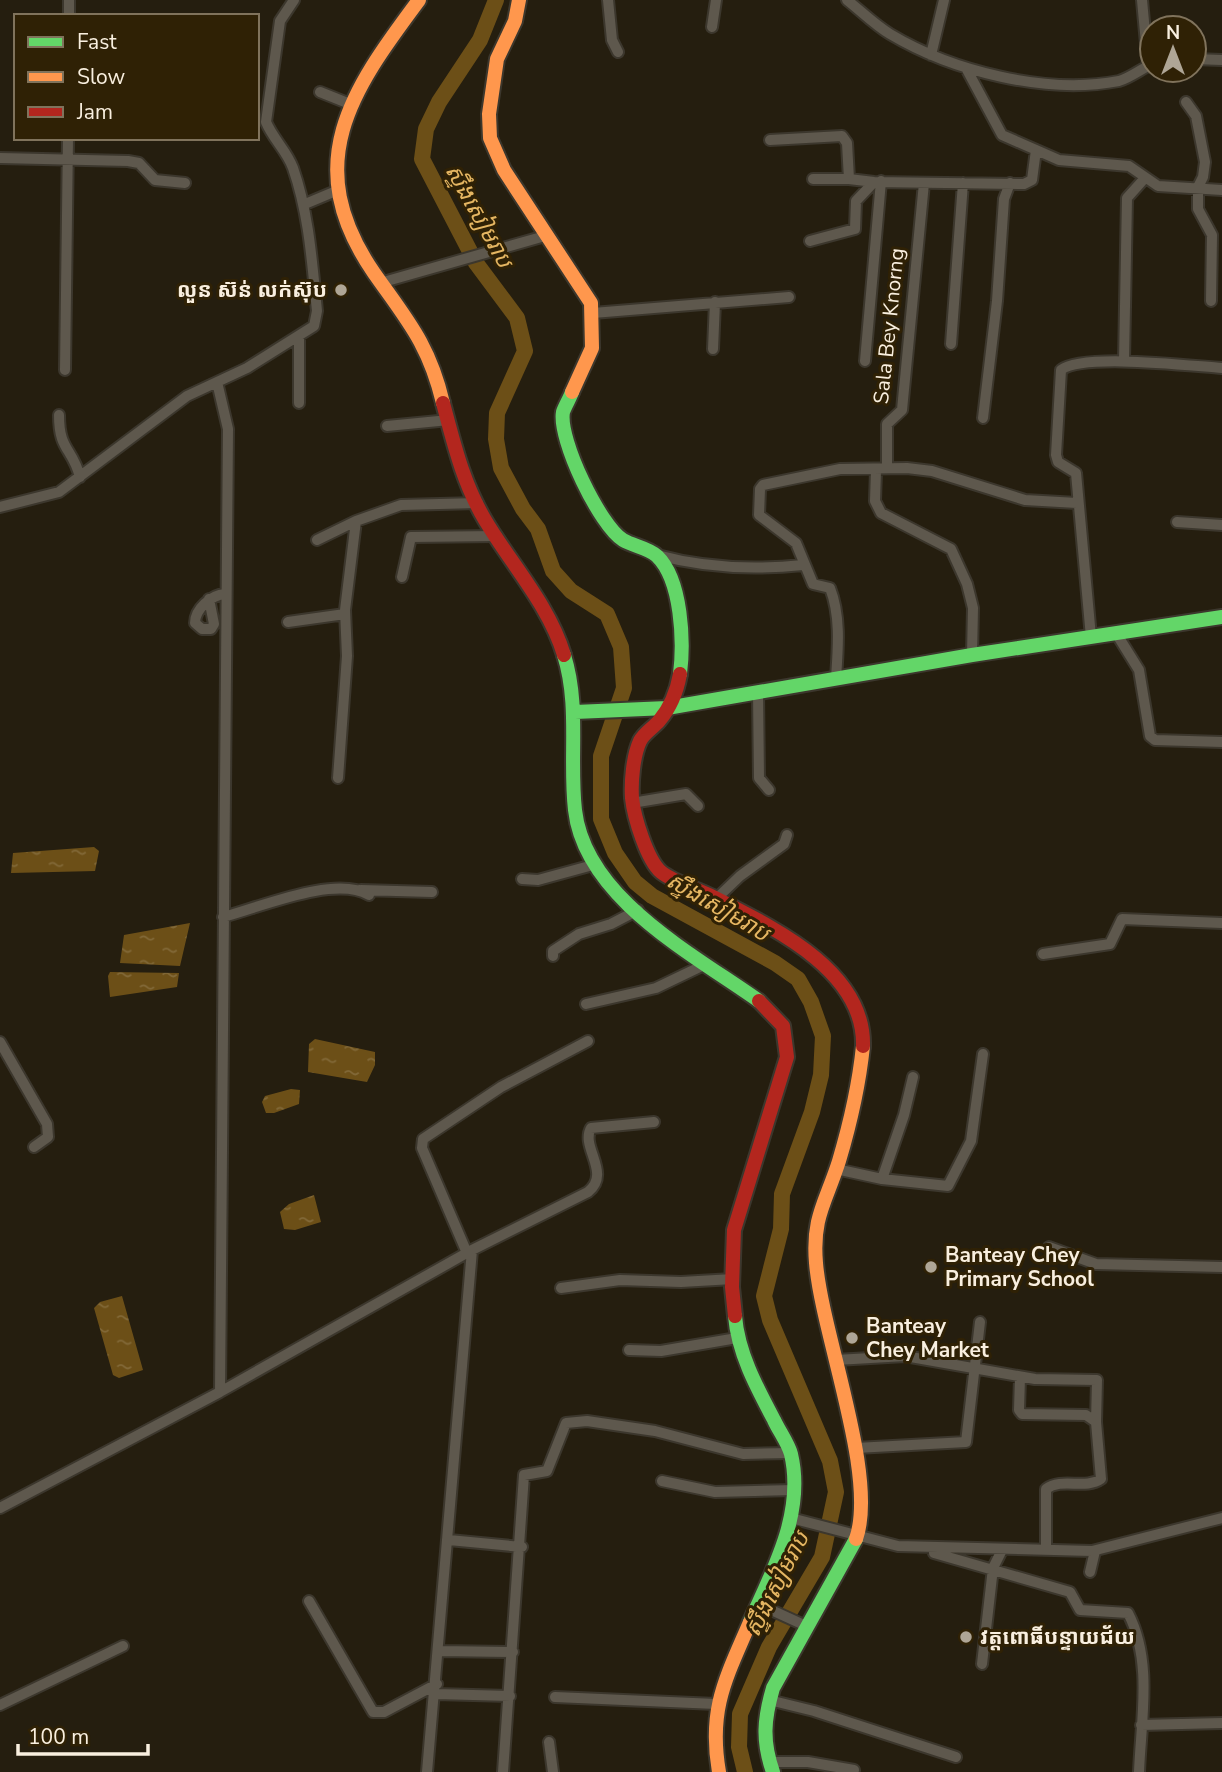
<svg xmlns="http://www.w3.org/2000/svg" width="1222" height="1772" viewBox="0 0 1222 1772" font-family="'Nunito Sans','Noto Sans Khmer',sans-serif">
  <defs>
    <pattern id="water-ripples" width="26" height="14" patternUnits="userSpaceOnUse" patternTransform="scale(1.75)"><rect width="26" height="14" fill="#6c4f17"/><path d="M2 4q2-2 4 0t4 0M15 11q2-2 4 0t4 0" fill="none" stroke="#826938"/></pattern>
  </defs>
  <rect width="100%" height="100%" fill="#251e0f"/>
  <path fill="url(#water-ripples)" d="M94,847L99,851L95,871L11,873L13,853Z
    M190,923L180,966L120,963L124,935Z
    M110,972L179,973L177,987L110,997L108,976Z
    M315,1039L375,1052V1065L367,1082L308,1072L309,1044Z
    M291,1089L300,1090L299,1104L274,1113H266L262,1102L265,1096Z
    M314,1195L321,1222L295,1230L284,1229L280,1212L289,1204Z
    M122,1296L143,1370L119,1378L113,1375L94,1308L100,1302Z"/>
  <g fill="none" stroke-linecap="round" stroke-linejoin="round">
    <path stroke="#6c4f17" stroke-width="16" d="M496,0L480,40L439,102L426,129L422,159L476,263L517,318L525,351L497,413L496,439L501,468L523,509L538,529L553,571L571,591L607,614L621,647L624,688L601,756V819L615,853L635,882L652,896L775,963L798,979L811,1002L823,1036L821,1075L812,1112L782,1194L781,1229L764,1296L770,1320L830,1461L836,1492L822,1557L769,1647L740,1714L739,1747L745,1772"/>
    <g stroke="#3c372d" stroke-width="14">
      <path id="street" d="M608,0L612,40L618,52
        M847,0C861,11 875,25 890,34C952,71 1046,95 1119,81C1130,78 1141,69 1152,64
        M1142,0L1148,65
        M69,16V0
        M712,27L716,0
        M931,55L944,0
        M1194,59L1222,60
        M966,68L1002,135L1059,160L1129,166L1158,186L1222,190
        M320,92L350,104
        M1186,102L1196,116L1205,162L1203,177L1198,187V209L1212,235L1211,301
        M770,140L842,136L847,143L849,179L874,182L1024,184L1032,180L1036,150
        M0,158L128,161L139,163L155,180L185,183
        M813,179H849
        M305,204L336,191
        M810,241L855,229L856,201L874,182
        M380,283L545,236
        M593,313L789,297
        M299,336V403
        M951,344L963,183
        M713,349L715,302
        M865,361L881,181
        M1124,361L1127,198L1144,179
        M65,370L68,138
        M217,382L228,429L220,1392
        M59,415C59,451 72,447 80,477
        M983,418L997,301L1004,199L1010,183
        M387,426L449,420
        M887,467V424L902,410L924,183
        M876,470L875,501L881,513L951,549L967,584L973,608L972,655
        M0,507L59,492L187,396L247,368L314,326L317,311C312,262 309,214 293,168C287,151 273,139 266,122L280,21L294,0
        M1177,522L1222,525
        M317,540L356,521
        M657,555C705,568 754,570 803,565
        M402,577L411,537L497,536
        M209,599L214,624L211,629H202L195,623C195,609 211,595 225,594
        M288,622L345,614
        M1116,633L1139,670L1150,736L1155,740L1222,742
        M1091,637L1076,473L1058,462L1056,455L1061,370C1083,353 1191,366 1222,368
        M836,678C838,649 841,616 830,588L813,584L796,543L759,515L760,489L763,485L840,469L907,468L932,471L1025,500L1077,503
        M758,692L759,778L769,790
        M338,778L347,656L345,610L356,521L401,505L478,503
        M632,803L686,794L698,806
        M522,879L538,880L593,865
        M361,890L432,892
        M716,899L740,876L784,844L787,835
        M223,917C261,907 335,875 369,895
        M1043,954L1110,944L1122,919L1222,923
        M553,956V951L579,934L611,924L638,910
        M586,1004L656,988L706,964
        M0,1042L47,1124L48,1137L34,1147
        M836,1169L882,1179L948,1186L971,1141L983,1054
        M882,1179L904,1115L913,1077
        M1049,1247L1096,1264L1222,1267
        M467,1253L422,1148L423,1139L501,1087L588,1041
        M561,1288L620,1280L681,1282L733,1279
        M629,1350L661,1351L737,1338
        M836,1360L905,1356L1035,1379L1097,1380L1096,1422L1101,1479C1085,1490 1062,1477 1046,1489V1550
        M1020,1377L1019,1410L1022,1414L1086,1415L1096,1422
        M856,1448L966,1442L980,1322
        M662,1481L715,1492L794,1490
        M0,1508L220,1392L472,1250L588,1192C612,1173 580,1147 591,1128L654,1122
        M791,1518L898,1546L1092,1551L1222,1518
        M449,1540L522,1547
        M934,1553L1070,1592L1080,1610L1128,1613C1153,1661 1141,1720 1139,1772
        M1090,1572L1095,1551
        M309,1601L373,1712H384L437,1684
        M758,1604L804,1625
        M439,1651L513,1652
        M982,1664L993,1568L1002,1550
        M436,1694L510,1696
        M555,1697L716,1704
        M769,1700L814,1711L956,1757
        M0,1705L123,1646
        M1141,1725L1222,1723
        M549,1742L553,1772
        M770,1762H808L854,1770
        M427,1772L472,1250
        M503,1772L524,1475L547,1471L566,1423L587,1421L655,1431L743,1454L791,1453"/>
    </g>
    <g stroke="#3c372d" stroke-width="18">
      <path id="fast" d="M572,392C570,398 565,406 563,412C558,439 600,526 623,540C633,546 649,548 657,556C682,580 684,642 680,674
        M564,655C580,706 569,758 575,810C585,898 693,954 759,1001
        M575,712L667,708L972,655L1222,617
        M735,1316C738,1353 757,1388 774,1420C779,1431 788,1443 791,1454C805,1513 773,1570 750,1622
        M773,1772C762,1741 764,1719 773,1688L856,1539"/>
    </g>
    <g stroke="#3c372d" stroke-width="18">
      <path id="slow" d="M419,0C351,91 299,164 374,273C407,320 429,344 443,403
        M519,0L515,21L497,59L489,114L490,138L504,170L591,303L592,348L572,392
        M856,1539C878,1476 822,1335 816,1263C812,1217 826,1202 839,1161C850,1124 859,1085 863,1046
        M719,1772C708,1709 726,1678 750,1622"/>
    </g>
    <g stroke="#3c372d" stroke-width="18">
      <path id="jam" d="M443,403C454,444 463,483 485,520C511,564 549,605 564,655
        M680,674C677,691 670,708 659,721C653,728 644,733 640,741C633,756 631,782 632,798C634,817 647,860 661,872C675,883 697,889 713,897C772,927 865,970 863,1046
        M735,1316L732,1287L734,1230L787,1057L783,1026L759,1001"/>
    </g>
    <use href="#street" stroke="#5e584d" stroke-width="10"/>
    <use href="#fast" stroke="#63d668" stroke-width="14"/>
    <use href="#slow" stroke="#ff974d" stroke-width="14"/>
    <use href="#jam" stroke="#b3261e" stroke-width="14"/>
  </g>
  <g fill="#afa696" stroke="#2f2105" stroke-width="2.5">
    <circle cx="341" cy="290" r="7"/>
    <circle cx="931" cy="1267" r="7"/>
    <circle cx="852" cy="1338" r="7"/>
    <circle cx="966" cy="1637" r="7"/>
  </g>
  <g text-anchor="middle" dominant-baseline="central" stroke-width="6" stroke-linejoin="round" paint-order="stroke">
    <g font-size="21" font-weight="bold" fill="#f9efdf" stroke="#2f2105" text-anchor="start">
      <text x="327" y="290" text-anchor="end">លួន ស៊ន់ លក់ស៊ុប</text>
      <text x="945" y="1255">Banteay Chey<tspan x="945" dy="24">Primary School</tspan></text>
      <text x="866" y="1326">Banteay<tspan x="866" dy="24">Chey Market</tspan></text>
      <text x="980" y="1637">វត្តពោធិ៍បន្ទាយជ័យ</text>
    </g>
    <g font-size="21" fill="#f9efdf" stroke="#2f2105">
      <text transform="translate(889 326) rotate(-84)">Sala Bey Knorng</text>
    </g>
    <g font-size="23" font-style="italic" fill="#e5b662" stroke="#2f2105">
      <text transform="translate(479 216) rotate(61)">ស្ទឹងសៀមរាប</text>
      <text transform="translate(718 907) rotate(30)">ស្ទឹងសៀមរាប</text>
      <text transform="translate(777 1584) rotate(-63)">ស្ទឹងសៀមរាប</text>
    </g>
  </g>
  <rect x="14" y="14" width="245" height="126" fill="#2f2105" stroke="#80735c" stroke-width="2"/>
  <rect x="28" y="37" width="35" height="10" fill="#63d668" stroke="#80735c" stroke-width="2"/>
  <text x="77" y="49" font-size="21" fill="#f9efdf">Fast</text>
  <rect x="28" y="72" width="35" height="10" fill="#ff974d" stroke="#80735c" stroke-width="2"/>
  <text x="77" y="84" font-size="21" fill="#f9efdf">Slow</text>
  <rect x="28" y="107" width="35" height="10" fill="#b3261e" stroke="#80735c" stroke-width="2"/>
  <text x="77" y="119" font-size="21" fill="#f9efdf">Jam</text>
  <g transform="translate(1173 49)"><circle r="33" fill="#2f2105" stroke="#80735c" stroke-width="2"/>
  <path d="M0-5L12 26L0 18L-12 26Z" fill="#afa696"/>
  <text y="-10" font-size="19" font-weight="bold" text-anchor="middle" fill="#f9efdf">N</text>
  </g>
  <path d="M18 1744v10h130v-10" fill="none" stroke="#f9efdf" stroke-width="3.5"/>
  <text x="28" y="1744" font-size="21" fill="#f9efdf" stroke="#2f2105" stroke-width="5" paint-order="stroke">100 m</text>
</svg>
